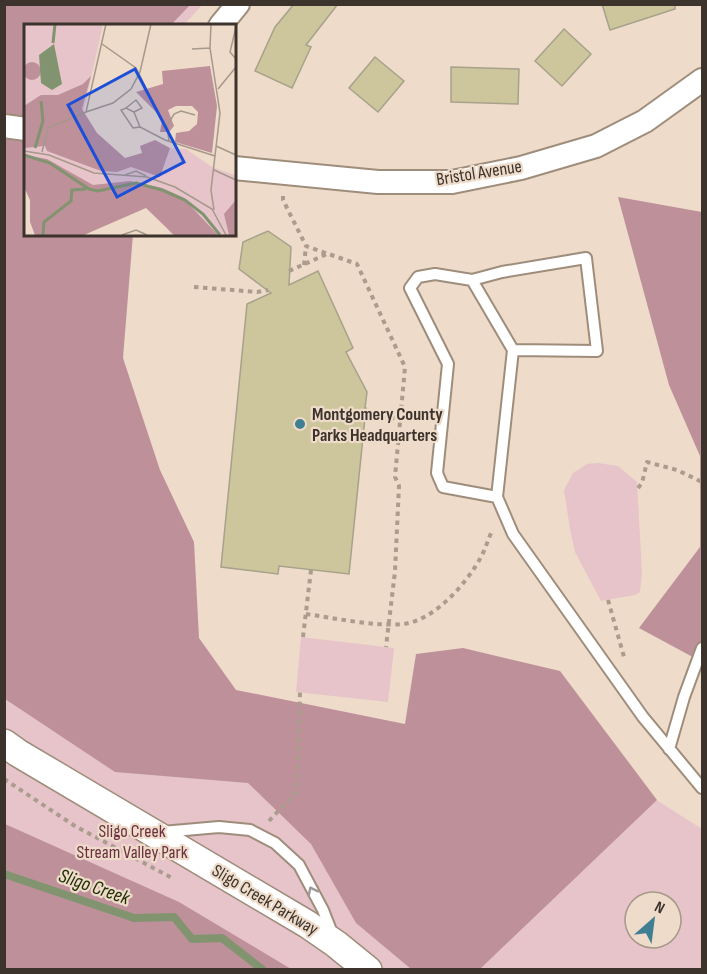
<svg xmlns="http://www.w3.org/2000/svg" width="707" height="974" viewBox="0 0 707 974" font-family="'Sofia Sans Condensed',sans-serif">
  <rect width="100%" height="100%" fill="#eedbc9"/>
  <path fill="#e6c4ca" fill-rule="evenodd" d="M5,5H202L184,25L26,26V234H108L168,720L647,794L702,829V969L5,970ZM635,902H671V938H635Z
    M598,463L618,466L637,482L642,573L640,592L635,595L601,601L575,552L570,529L564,490L573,473L587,464Z
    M301,637L394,648L388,702L296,692Z"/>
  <path fill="#be919a" d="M4,5H190L171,25L26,26V234H133L123,358L160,470L194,542L199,638L236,690L405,724L416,654L463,648L560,671L657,800L480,969H411L356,923L311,844L248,783L115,772L5,699Z
    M618,197L702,212V662L639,628L700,547V456L669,385Z
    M5,824L179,902L291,969H5Z"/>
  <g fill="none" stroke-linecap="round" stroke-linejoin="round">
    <path stroke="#82946f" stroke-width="8" d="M4,874L134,918L174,917L192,939L222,938L263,970"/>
  </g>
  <path fill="#cdc59b" stroke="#a7a28b" stroke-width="1.5" d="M294,4H338L306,45L311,47L292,88L255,71L275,27Z
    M602,4H675V9L610,30Z
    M564,29L591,54L562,86L535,61Z
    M375,57L404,81L378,112L349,88Z
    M451,67L519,69L518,104L451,102Z
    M268,231L291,247L289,285L318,271L353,348L346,352L367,392L365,408H366L349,574L279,566L278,574L221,567L247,304L271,293L239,269L243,242Z"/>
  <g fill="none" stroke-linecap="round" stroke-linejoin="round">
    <g stroke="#9f8d7c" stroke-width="14">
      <path id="service" d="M472,280L502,272L586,258L597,351L513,350
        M497,497L443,487L437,473L448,364L410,288L418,277L435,274L472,280L513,350L497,497L513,534L643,717L702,788
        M669,749L684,697L702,648
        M162,832L219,827L250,830L275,843L299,865L323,910L332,933"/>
    </g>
    <g stroke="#9f8d7c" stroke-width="26">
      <path id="minor" d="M220,26L238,4
        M4,126L26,129
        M234,168L378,182H452L521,168L596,146L645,121L702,80"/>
    </g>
    <g stroke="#9f8d7c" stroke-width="30">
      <path id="tertiary" d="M4,743L18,753L307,924L336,944L368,970"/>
    </g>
    <path stroke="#ab9c8e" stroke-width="4" stroke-dasharray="4.5 4.5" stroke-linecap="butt" d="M283,196V200L306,246L357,264L405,367L395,477L399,486L395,571L386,647
      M304,265L306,246
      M289,271L327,254
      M194,287L257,292L268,290
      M381,417L401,419
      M638,488L642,483L647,462L677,470L702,482
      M608,600L624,657
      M306,614C335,618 375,627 403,624C434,621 467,583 481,557C486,548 488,539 492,531
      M303,637L311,570
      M4,779L75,826L174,879
      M269,821L297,791L300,692"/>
    <use href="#service" stroke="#fff" stroke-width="10"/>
    <use href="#minor" stroke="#fff" stroke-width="22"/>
    <use href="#tertiary" stroke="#fff" stroke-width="27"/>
  </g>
  <defs><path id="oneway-chevron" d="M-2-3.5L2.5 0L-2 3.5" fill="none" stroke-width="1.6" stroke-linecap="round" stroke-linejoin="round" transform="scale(1.5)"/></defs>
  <use stroke="#9d9996" href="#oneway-chevron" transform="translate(312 891) rotate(-117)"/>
  <circle fill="#407f93" stroke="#eedbc9" stroke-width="2" cx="300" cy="424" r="6"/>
  <g text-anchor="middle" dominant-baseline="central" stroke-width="4.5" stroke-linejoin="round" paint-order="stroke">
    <g font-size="18" fill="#3b332c" stroke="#eedbc9">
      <text transform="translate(479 173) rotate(-9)">Bristol Avenue</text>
      <text transform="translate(265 900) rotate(31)">Sligo Creek Parkway</text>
    </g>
    <g font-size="18" font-weight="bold" fill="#3b332c" stroke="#eedbc9" text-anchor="start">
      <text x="312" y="414">Montgomery County<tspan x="312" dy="21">Parks Headquarters</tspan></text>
    </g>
    <g font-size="18" fill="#6b3040" stroke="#eedbc9">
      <text x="132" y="831">Sligo Creek<tspan x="132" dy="21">Stream Valley Park</tspan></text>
    </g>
    <g font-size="20" font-style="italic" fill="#203004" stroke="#eedbc9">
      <text transform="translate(94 887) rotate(19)">Sligo Creek</text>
    </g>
  </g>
  <g transform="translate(24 24)">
    <rect width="212" height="212" fill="#eedbc9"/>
    <path d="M0,0H79L59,90L96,141L145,124L162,125L188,143L211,151L210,211H148L124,179L47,211H10L8,180L0,160Z" fill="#e6c4ca"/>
    <path d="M-1 47a9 9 0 1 1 18 0a9 9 0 1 1-18 0ZM186,42L193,82L188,129L151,118L152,109L165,107L173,100L174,88L168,82H152L144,86L150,102L145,108H136L138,97L133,89L112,68L139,60L138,47ZM67,52L58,85L73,109L101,134L118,129L116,122L131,116L146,124L136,153L107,143L93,148L77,147L23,127L21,122L0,124V82L17,71H34L59,60ZM0,131L23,135L69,161L106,157L138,164L158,173L194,211H150L122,184L60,211H11L6,198V176L0,163ZM211,177V211H205L200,190Z" fill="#be919a"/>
    <path d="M30,20L38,60L28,66L17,59L15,31Z" fill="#82946f"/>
    <path fill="none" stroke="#82946f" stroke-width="3" d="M29,19L31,0M11,124L19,97L17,77M0,131L26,139L65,165L74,167L112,159L138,166L161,176L179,190L196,211M19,211L20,198L47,177L48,166L62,165"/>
    <path fill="none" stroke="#a6988a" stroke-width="1.5" d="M187,0L186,24L196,89L187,166L190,186M212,3L206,28L212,35M78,20L112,44L122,64M168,25L186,24M194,65L212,43M102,84L112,76L118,84L110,88M62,88L89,79L107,65L116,48L127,0M116,103L109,104L97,86L102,84L110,88L116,103L141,116L191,132M145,117L143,102L150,90L157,87L171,91M192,122L212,131M0,127L25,131L70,149L123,153L151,163L188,185L202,211M18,128L24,104L62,88L82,0M190,146L212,156M101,151L112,147L122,152M98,211L112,206L123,211"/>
    <path fill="#1d4ed8" fill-opacity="0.15" stroke="#1d4ed8" stroke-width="3" d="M111,45L160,138L93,173L44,81Z"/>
    <rect width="212" height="212" fill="none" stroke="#3b332c" stroke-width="3"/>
  </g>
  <rect width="707" height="974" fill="none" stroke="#3b332c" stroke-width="12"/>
  <g transform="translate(653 920) rotate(28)"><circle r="28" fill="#eedbc9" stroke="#a6988a" stroke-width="1.5"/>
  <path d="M0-4.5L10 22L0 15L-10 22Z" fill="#407f93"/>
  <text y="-9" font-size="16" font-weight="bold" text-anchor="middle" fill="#3b332c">N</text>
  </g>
</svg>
